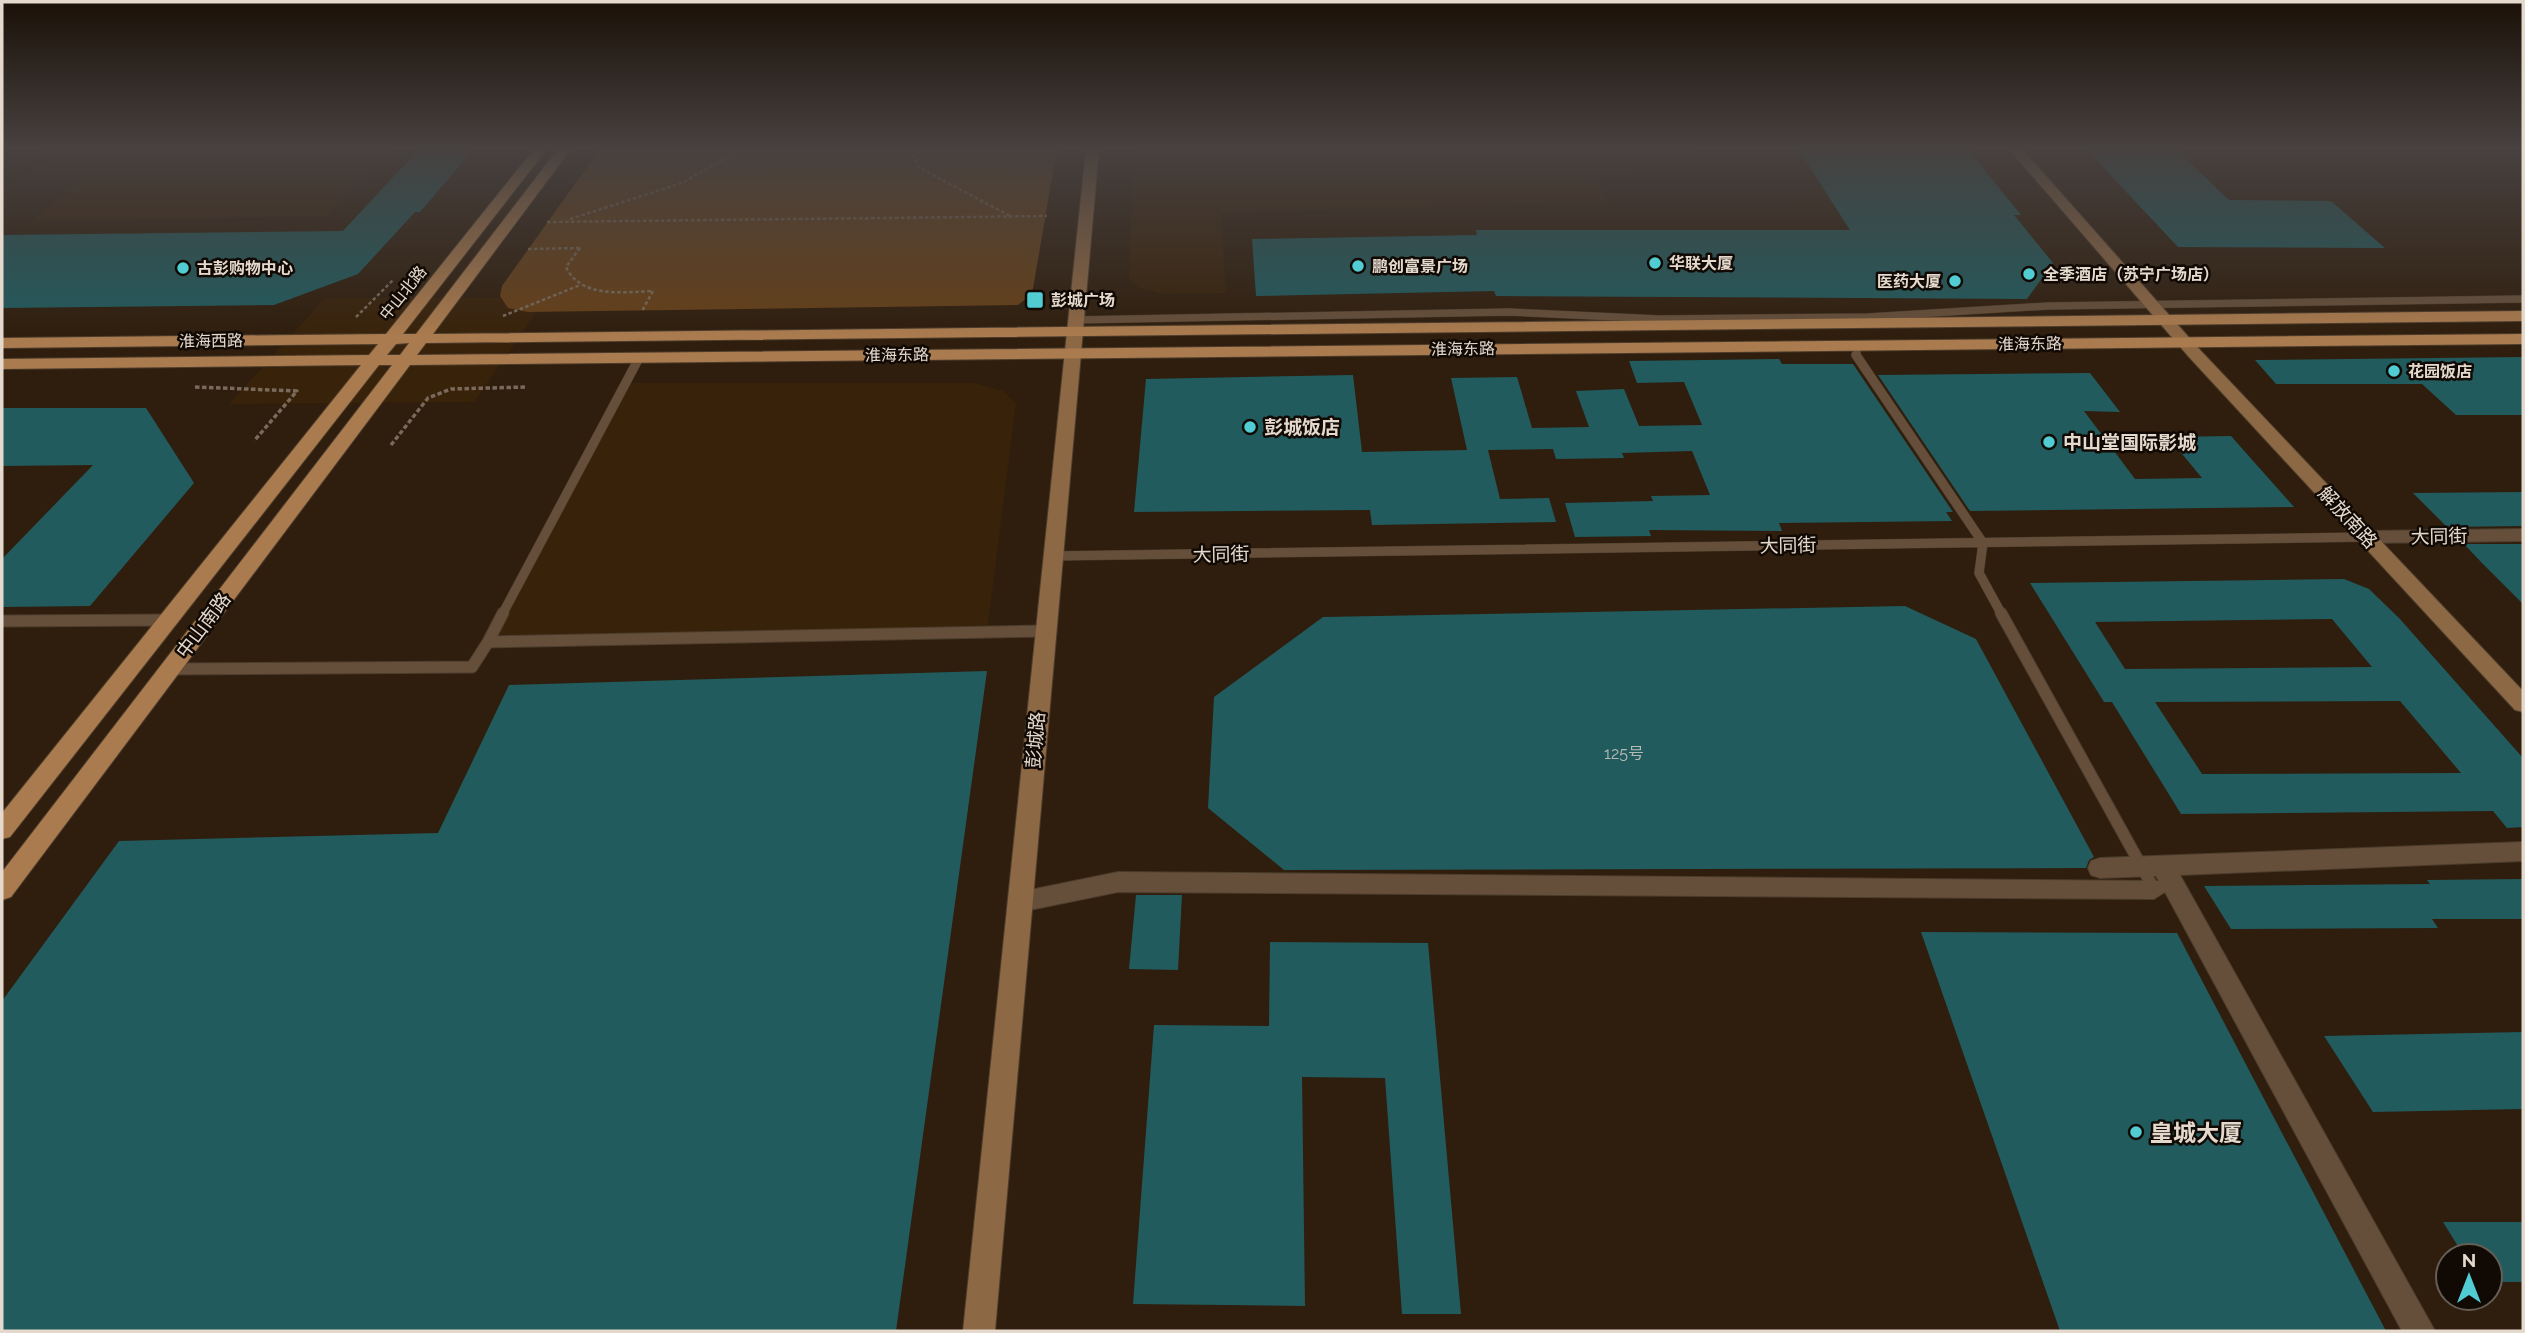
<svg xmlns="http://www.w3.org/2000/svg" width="2525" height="1333" viewBox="0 0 2525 1333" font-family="Raleway,'Noto Sans SC',sans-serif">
  <rect width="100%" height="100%" fill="#2f1e0d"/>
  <path fill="#38220a" d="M47,149H397L390,156L382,157L327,216L44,221L34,219L81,180H17L49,156L39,155Z
    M1133,149H1701L1661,159L1637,161L1638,175L1595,177L1609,202L1221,213L1226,293L1162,294L1139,288L1129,279Z
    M547,297L474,402L229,404L325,298Z
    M625,383H975L1003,391L1016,403L987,632L488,642Z"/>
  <path fill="#664018" d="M600,149H1057L1032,294L1018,305L528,312L508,308L500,296L502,286Z"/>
  <path fill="#215b5e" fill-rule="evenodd" d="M419,149H474L420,212H415L358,274L274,305L2,308V235L343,231Z
    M1798,149H1968L2021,215H2014L2053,263L2027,299L1496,296L1494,291L1256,296L1252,239L1477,235L1476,230H1850Z
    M2086,149H2176L2229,200L2331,201L2385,248L2178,247Z
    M2523,357V415H2456L2422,384H2276L2255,360Z
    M1779,359L1782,364H1853L1953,512H1946L1952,521L1779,523L1782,531L1649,530L1651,536L1575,537L1565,503L1653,501L1651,496L1710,495L1692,451L1622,453L1624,458L1556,459L1553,449L1488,450L1500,499L1549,498L1556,522L1372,525L1370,510L1134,512L1146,379L1353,375L1362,452L1467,450L1451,378L1517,377L1532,428L1589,427L1576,391L1624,389L1639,426L1702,425L1684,382L1637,383L1629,361Z
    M2090,373L2120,412L2084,411L2135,479L2202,478L2168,437L2231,436L2294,507L1970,511L1878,375Z
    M2,408H146L194,483L90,606L2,607V559L93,465L2,466Z
    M2523,492V526L2447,527L2413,493Z
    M2464,544H2523V604L2481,562Z
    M2344,579L2369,589L2399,618L2523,758V827L2507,828L2493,811L2181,814L2112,702H2104L2030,583ZM2332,619L2372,667L2125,669L2095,622ZM2400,701L2461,773L2202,774L2155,702Z
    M1905,606L1976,639L2094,857L2089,860L2086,868L1284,870L1208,808L1214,697L1323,617Z
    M987,671L896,1331H2V1001L119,841L438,833L509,685Z
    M2523,879V919H2432L2438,928L2231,929L2204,886L2430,884L2427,880Z
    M1136,895H1182L1178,970L1129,969Z
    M1921,932L2177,933L2386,1331H2060Z
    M1270,942L1428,943L1461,1314H1402L1385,1078L1302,1077L1305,1306L1133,1304L1154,1025L1269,1026Z
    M2523,1032V1109L2373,1112L2324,1036Z
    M2443,1222H2523V1282H2490V1256H2464Z"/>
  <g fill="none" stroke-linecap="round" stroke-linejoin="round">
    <g stroke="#4c3c2c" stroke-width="8">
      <path id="lane-far2" d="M1074,320L1509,312L1660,319L1868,317L2048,306L2523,299
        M1857,345V357"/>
    </g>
    <g stroke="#4c3c2c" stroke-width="10">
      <path id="lane-far1" d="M1856,355L1983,543L1979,573L2002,615
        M1052,556L2367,537
        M502,615L639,358"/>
    </g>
    <g stroke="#4c3c2c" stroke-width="13">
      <path id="lane" d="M2001,613L2154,889
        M2,621L167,620
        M488,642L503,613
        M170,669L472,667L488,642L1045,631"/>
    </g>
    <g stroke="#4c3c2c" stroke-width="2">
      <path id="street" d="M2523,529V541L2367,543L2357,537L2367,531Z
        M2523,842V861L2180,875L2435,1331H2402L2165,892L2154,899L1118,892L1020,912L1011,909L1008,902L1011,895L1020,892L1118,872L2159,881L2156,876L2100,878L2091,875L2088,868L2091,861L2100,858Z"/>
    </g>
    <g stroke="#4c3c2c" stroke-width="2">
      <path id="secondary" d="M1086,149H1099L995,1331H963Z
        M2009,149H2022L2201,351L2523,691V712L2515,710L2189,357Z"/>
    </g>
    <g stroke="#4c3c2c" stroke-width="2">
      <path id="primary" d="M534,149H547L403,334H416L558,149H571L433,334L2523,311V321L426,343L417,355L2523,334V344L410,365L11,897L2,900V872L392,365H379L10,837L2,839V813L361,365L2,369V359L369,355L378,344L2,348V338L386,334ZM409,343L400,355H387L396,344Z"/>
    </g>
    <path stroke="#796a5c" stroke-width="2.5" stroke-dasharray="3.5 2.5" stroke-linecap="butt" d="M910,149L918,167L1010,216
      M570,219L682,183L742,149
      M547,222L1047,216
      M580,248L566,267C581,299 624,292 653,291L642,311
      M528,249L580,248
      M503,316L580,285
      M356,317L394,279"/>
    <path stroke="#796a5c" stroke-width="3.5" stroke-dasharray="4.5 2.5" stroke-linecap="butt" d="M195,387L297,391L254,441
      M391,445L428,398L451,389L526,387"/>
    <use href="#lane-far2" stroke="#664f3a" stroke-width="7"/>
    <use href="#lane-far1" stroke="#664f3a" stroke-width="9"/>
    <use href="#lane" stroke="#664f3a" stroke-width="11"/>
    <use href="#street" fill="#664f3a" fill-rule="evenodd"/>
    <use href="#secondary" fill="#8d6845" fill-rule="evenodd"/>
    <use href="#primary" fill="#aa7b4e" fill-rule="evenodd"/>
  </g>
  <linearGradient id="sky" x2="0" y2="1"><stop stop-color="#1a1007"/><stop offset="0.44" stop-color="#474140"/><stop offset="1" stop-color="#474140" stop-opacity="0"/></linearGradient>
  <rect width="2525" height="336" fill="url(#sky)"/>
  <g fill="#51ccd2" stroke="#110a04" stroke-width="2.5">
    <circle cx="1655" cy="263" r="7"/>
    <circle cx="1358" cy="266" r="7"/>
    <circle cx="183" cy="268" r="7"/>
    <circle cx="2029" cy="274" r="7"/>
    <circle cx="1955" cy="281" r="7"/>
    <rect x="1026" y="291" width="18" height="18" rx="3.5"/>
    <circle cx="2394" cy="371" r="7"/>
    <circle cx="1250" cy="427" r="7"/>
    <circle cx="2049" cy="442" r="7"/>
    <circle cx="2136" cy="1132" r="7"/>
  </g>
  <g text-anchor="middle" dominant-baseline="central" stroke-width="5" stroke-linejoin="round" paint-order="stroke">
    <g font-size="16" font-weight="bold" fill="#e5d9ce" stroke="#110a04" text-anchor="start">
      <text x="1669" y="263">华联大厦</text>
      <text x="1372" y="266">鹏创富景广场</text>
      <text x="197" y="268">古彭购物中心</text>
      <text x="2043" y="274">全季酒店（苏宁广场店）</text>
      <text x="1941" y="281" text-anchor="end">医药大厦</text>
      <text x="1051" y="300">彭城广场</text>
      <text x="2408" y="371">花园饭店</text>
    </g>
    <g font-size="16" fill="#e5d9ce" stroke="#110a04">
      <text transform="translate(403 293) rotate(-51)">中山北路</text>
      <text transform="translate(211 341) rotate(-1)">淮海西路</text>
      <text transform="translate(2030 344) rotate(-1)">淮海东路</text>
      <text transform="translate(1463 349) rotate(-1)">淮海东路</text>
      <text transform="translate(897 355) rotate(-1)">淮海东路</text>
    </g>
    <g font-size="16" fill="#b4bab2">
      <text x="1624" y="753">125号</text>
    </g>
    <g font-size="19" font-weight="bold" fill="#e5d9ce" stroke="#110a04" text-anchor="start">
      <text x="1264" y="427">彭城饭店</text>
      <text x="2063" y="442">中山堂国际影城</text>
    </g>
    <g font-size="19" fill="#e5d9ce" stroke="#110a04">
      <text transform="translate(2348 517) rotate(47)">解放南路</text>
      <text transform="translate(2439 536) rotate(-1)">大同街</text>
      <text transform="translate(1788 545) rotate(-1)">大同街</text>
      <text transform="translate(1221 554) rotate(-1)">大同街</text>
      <text transform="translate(203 625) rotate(-53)">中山南路</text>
      <text transform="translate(1035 740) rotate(-85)">彭城路</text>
    </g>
    <g font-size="23" font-weight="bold" fill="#e5d9ce" stroke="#110a04" text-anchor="start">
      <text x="2150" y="1132">皇城大厦</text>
    </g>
  </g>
  <rect width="2525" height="1333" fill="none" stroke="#e5d9ce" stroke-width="7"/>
  <g transform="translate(2469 1277)"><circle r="33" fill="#110a04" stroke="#665d55" stroke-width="2"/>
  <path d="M0-5L12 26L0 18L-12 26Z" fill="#51ccd2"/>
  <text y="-10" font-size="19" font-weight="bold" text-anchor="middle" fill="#e5d9ce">N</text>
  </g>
</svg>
